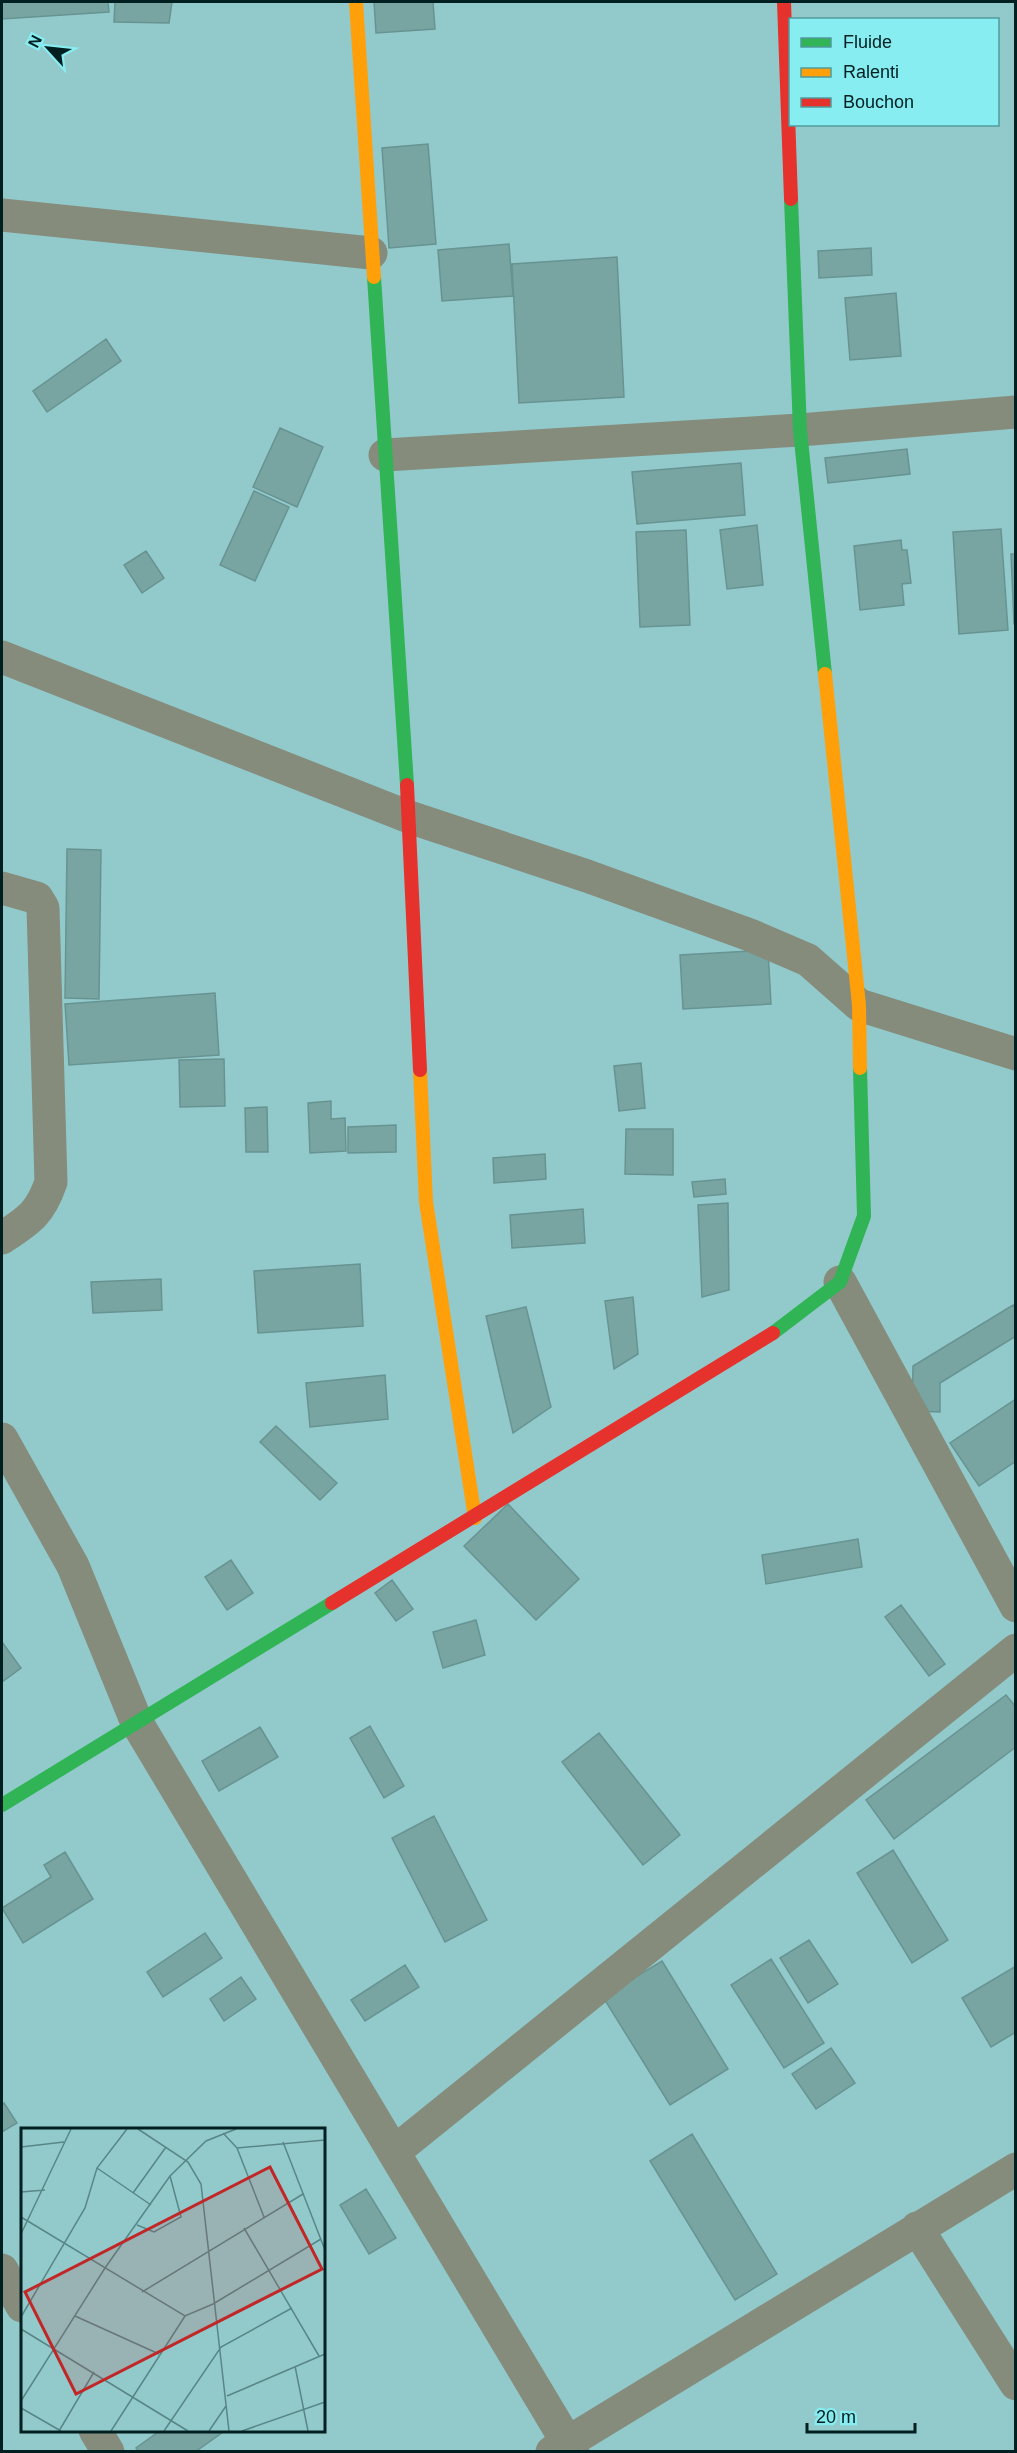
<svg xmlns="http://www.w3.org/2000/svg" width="1017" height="2453" viewBox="0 0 1017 2453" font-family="Helvetica,sans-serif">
  <rect width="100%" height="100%" fill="#92cacc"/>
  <path fill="#78a4a1" stroke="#679492" stroke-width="1.5" d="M2,2H108L109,12L2,19Z
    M115,2H172L169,23L114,22Z
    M374,2H433L435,29L376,33Z
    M428,144L436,244L389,248L382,148Z
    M509,244L513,296L442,301L438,250Z
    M871,248L872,275L819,278L818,251Z
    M617,257L624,397L519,403L512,264Z
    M896,293L901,356L850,360L845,298Z
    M106,339L121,361L47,412L33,391Z
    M280,428L323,447L297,507L253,487Z
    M907,449L910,474L828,483L825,458Z
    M741,463L745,515L637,524L632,472Z
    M254,491L289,507L255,581L220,565Z
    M757,525L763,585L727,589L720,530Z
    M1001,529L1008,630L959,634L953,532Z
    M686,530L690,625L640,627L636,532Z
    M901,540L902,550H907L911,583L902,584L904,605L860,610L854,546Z
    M146,551L164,578L142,593L124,565Z
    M1011,554H1016V624H1014Z
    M67,849L101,850L99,999L65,998Z
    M768,950L771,1004L683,1009L680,955Z
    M215,993L219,1055L69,1065L65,1004Z
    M224,1059L225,1106L180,1107L179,1060Z
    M641,1063L645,1108L619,1111L614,1066Z
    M331,1101V1119L345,1118L346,1151L310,1153L308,1103Z
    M267,1107L268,1152H246L245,1108Z
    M396,1125V1152L348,1153V1127Z
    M626,1129H673V1175L625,1174Z
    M545,1154L546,1179L494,1183L493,1158Z
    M725,1179L726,1194L694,1197L692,1182Z
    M728,1203L729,1290L702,1297L698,1205Z
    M583,1209L585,1243L512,1248L510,1215Z
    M360,1264L363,1326L258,1333L254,1271Z
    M161,1279L162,1310L93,1313L91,1282Z
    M633,1297L638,1354L614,1369L605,1301Z
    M1013,1305L1016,1310V1336L940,1383V1412L912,1411L913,1366Z
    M526,1307L551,1407L513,1433L486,1316Z
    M385,1375L388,1419L310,1427L306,1383Z
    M1016,1399V1461L979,1486L950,1443Z
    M276,1426L337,1483L320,1500L260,1442Z
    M508,1504L579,1579L536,1620L464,1546Z
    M858,1539L862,1567L766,1584L762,1555Z
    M231,1560L253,1593L227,1610L205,1577Z
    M392,1580L413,1609L396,1621L375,1593Z
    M901,1605L945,1664L929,1676L885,1617Z
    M476,1620L485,1655L443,1668L433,1632Z
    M2,1642L21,1668L2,1682Z
    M1006,1695L1016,1707V1747L894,1839L866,1800Z
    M370,1726L404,1786L384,1798L350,1738Z
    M260,1727L278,1757L219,1791L202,1761Z
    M599,1733L680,1835L643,1865L562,1762Z
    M434,1816L487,1920L445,1942L392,1838Z
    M893,1850L948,1940L912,1963L857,1873Z
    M65,1852L93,1899L23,1943L2,1908L51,1877L44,1865Z
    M205,1933L222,1958L163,1997L147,1972Z
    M809,1940L838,1984L808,2003L780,1958Z
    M771,1959L824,2043L784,2068L731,1985Z
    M662,1961L728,2069L670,2105L603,1997Z
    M405,1965L419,1987L365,2021L351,2000Z
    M1016,1966V2032L991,2047L962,1998Z
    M241,1977L256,1999L224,2021L210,1999Z
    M831,2048L855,2083L816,2109L792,2074Z
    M4,2103L17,2123L2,2132V2105Z
    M692,2134L777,2274L735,2300L650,2161Z
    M366,2189L396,2238L369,2254L340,2205Z
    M161,2430H226L195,2452H139L136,2448Z"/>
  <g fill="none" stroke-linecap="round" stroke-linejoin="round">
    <path stroke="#858c7c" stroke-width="33" d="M2,215L371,253
      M385,455L800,430L1016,412
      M2,657L409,817L587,876L750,935L808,960L859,1005L1016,1054
      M2,888L37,898L43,908L51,1182C40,1214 29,1220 2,1238
      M840,1282L1016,1606
      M2,1439L73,1566L137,1723L573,2452
      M394,2152L1016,1650
      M917,2228L1016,2384
      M2,2270L22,2306
      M95,2430L108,2452
      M552,2452L1016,2169"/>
    <path stroke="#30b455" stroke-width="14" d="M791,199L800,430L825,674
      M374,277L407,785
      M773,1333L840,1282L864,1216L860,1068
      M2,1805L332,1603"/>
    <path stroke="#ff9f0a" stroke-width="14" d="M356,2L374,277
      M825,674L859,1005L860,1068
      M420,1070L426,1202L475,1518"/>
    <path stroke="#e5322d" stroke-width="14" d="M784,2L791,199
      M407,785L420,1070
      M332,1603L773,1333"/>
  </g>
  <g transform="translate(21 2128)">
    <rect width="304" height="304" fill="#92cacc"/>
    <path fill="none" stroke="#588687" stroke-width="1.5" d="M117,1L167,34L180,56L208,303M202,5L216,20L304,12M262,14L304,122M0,19L43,14M216,20L243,89M76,40L130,77M0,64L24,62M112,65L145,19M0,89L164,188L192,176L300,111M116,97L133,104L160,89L149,48M223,100L298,228M0,106L50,1M121,164L282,66M54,188L138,226M0,189L64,80L76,40L106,1M0,201L167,303M274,238L287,303M206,268L304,226M0,273L84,140L149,48L185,13L215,1M0,280L40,303M38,303L73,244M90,303L164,188M143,303L200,219L271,180M188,303L205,278M221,303L304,274"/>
    <path fill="#c12727" fill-opacity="0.15" stroke="#c12727" stroke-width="3" d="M249,39L301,141L55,266L4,164Z"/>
    <rect width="304" height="304" fill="none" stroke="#001f20" stroke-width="3"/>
  </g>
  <rect width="1017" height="2453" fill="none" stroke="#001f20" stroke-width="6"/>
  <rect x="789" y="18" width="210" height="108" fill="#87edf1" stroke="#519b9d" stroke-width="1.5"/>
  <rect x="801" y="38" width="30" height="9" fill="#30b455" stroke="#519b9d" stroke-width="1.5"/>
  <text x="843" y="48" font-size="18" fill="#001f20">Fluide</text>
  <rect x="801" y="68" width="30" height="9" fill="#ff9f0a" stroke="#519b9d" stroke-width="1.5"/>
  <text x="843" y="78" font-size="18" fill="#001f20">Ralenti</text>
  <rect x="801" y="98" width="30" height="9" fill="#e5322d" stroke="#519b9d" stroke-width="1.5"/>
  <text x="843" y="108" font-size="18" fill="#001f20">Bouchon</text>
  <g transform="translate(48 48) rotate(297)" stroke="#87edf1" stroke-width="4.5" paint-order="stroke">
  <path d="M0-4.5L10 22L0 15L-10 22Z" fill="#001f20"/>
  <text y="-9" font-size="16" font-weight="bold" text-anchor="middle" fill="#001f20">N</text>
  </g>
  <path d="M807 2423v9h108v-9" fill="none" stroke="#001f20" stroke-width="3"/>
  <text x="816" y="2423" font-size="18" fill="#001f20" stroke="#87edf1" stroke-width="4.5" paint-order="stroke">20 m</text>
</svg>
